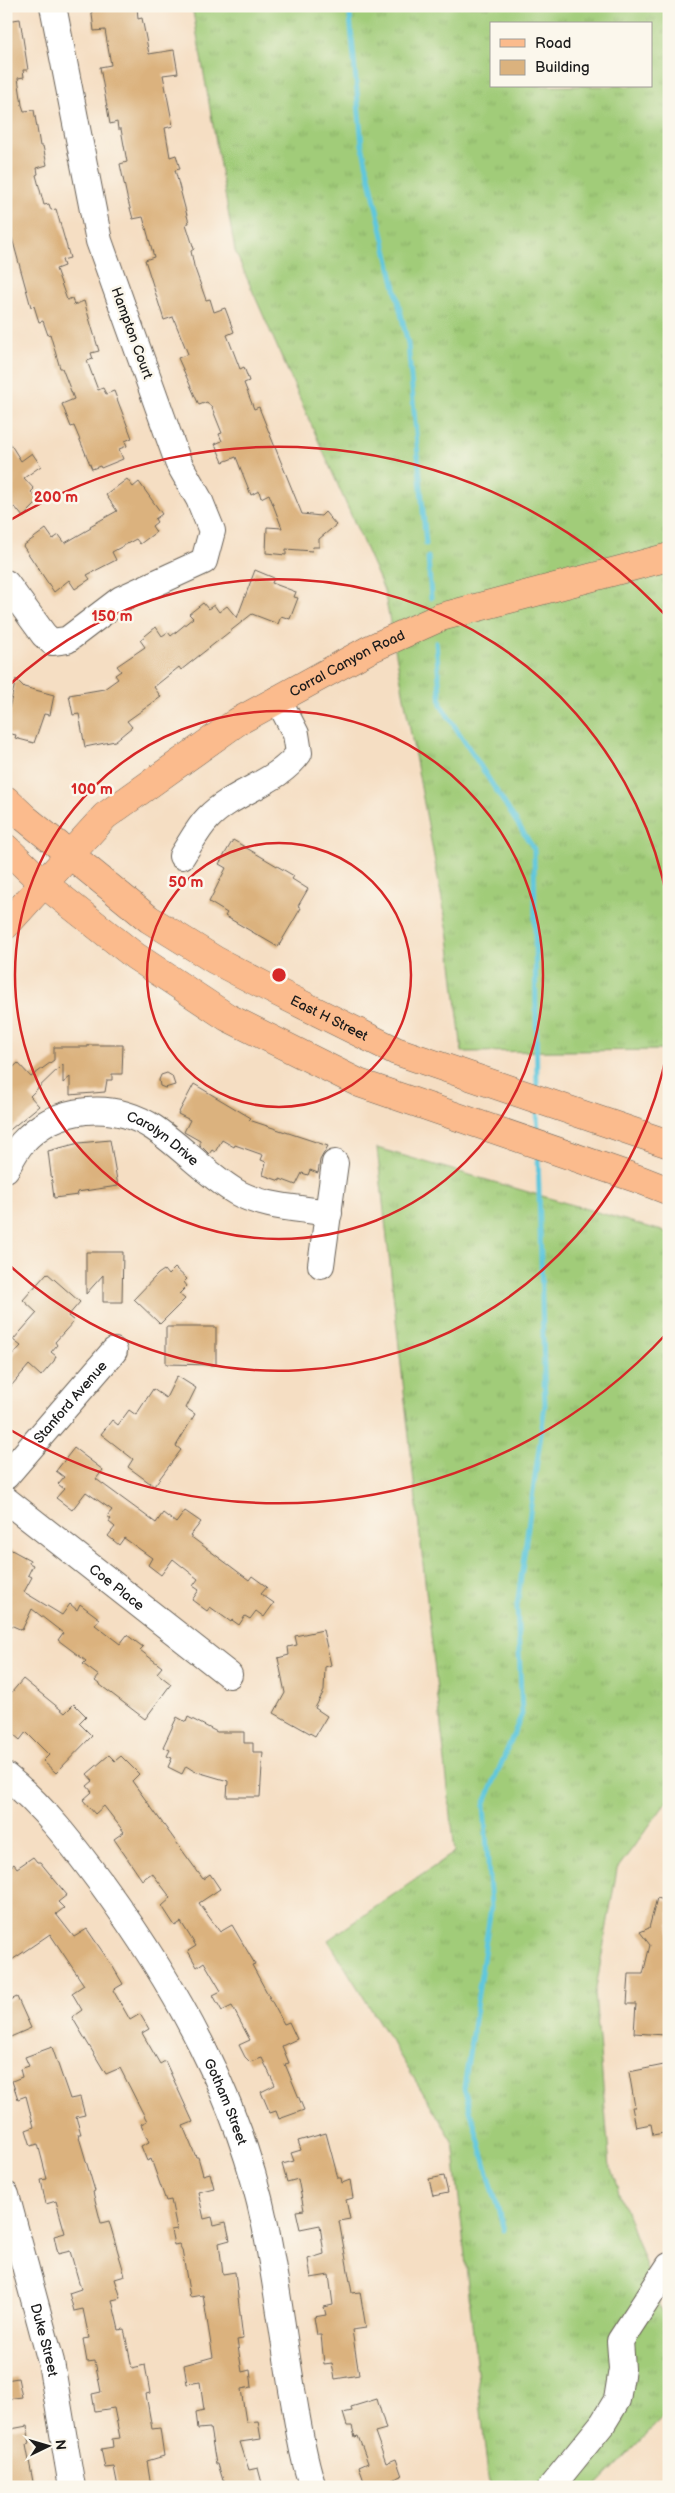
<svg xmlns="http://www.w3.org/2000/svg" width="675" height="2493" viewBox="0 0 675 2493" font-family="'Balsamiq Sans',sans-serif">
  <defs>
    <pattern id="grass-tufts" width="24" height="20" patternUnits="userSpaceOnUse" patternTransform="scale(1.25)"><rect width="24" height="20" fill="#a1cc79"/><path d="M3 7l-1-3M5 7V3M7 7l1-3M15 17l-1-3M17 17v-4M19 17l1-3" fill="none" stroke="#8aaf68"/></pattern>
  </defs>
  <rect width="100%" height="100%" fill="#fbf7ec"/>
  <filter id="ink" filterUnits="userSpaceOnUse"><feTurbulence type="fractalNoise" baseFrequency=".02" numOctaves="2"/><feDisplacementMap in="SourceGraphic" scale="10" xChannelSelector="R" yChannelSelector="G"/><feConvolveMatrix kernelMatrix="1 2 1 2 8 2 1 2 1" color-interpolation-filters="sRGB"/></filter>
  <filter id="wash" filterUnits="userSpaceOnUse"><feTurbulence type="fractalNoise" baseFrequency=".0096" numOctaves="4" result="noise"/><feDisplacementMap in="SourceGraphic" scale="20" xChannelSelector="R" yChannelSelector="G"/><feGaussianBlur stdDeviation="1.12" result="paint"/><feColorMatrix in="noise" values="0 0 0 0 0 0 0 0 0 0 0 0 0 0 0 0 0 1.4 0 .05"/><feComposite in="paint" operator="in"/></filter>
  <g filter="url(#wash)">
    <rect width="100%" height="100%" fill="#f5dec3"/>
    <path fill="url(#grass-tufts)" stroke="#5e744a" fill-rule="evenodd" d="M192,6H669V1050L462,1052L449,937L384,590L235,251ZM491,24H651V86H491Z
      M377,1148L669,1233V1799L617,1869L595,1994L610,2167L669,2330V2411L595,2487H489L453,2141L328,1940L455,1852Z"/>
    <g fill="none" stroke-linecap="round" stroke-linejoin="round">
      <path stroke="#60c7dd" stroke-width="5" d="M349,6L362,145L408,344L426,544
        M428,557L431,598
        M436,642L441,705L534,849L537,1088
        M537,1110L538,1133
        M504,2230L464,2088L491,1907L484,1805L522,1714L517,1606L545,1405L538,1155"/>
    </g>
    <g id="blocks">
      <path fill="#dbb27e" d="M91,6H137L138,19L142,18L149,54L174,50L178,73L163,75L173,126L165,128L170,157L176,155L180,169L175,170L189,223L186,224L194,249L191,251L194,266L206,300L210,299L214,312L225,308L234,332L227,335L240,369L244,367L249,381L244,383L254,409L259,407L260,410L302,514L321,516L325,512L336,525L319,539V547H313L312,551L286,549V555L266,553L267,527L282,528L269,494L261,498L259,491L251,495L236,457L223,462L215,444L222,441L219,434L222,433L212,408L207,402L199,405L178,358L188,354L173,317L164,320L145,260L154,257L143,217L133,219L127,197L120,164L127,162L121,129H118L117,122L110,124L100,67L111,65L105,30L94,31Z
        M20,19L28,70H23L24,77L18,78L22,105L24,111L34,110L40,146H43L47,165L37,168L38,174L36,175L44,205L49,204L51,210L56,209L70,258L62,260L64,266L56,269L67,300L72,298L74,305L84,301L99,351L91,353L93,359L87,361L98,390L103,388L106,394L114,391L132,438L125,441L127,446L119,449L123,459L101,468L100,466L92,469L74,426L71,427L62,404L74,399L62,368H60L50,334L48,335L43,321L39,322L34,306L31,307L12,238L6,240V21Z
        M6,437L21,461L32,453L41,466L24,478L34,489L31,492L39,501L23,517L15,507L6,514Z
        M127,479L133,487L139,482L162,514L155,519L157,522L152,526L156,532L140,544L136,539L112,552L116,560L87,575L90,579L75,589L69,580L54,592L23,546L46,529L53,539L59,535L65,543L91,528L90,526L117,511L106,495Z
        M255,570L274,578L272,583L296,592L294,597L298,598L290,619L281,616L278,624L252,614L181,670L179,667L154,687L161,697L127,721L132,727L115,741L85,747L79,714L73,715L69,695L104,689L118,679L115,675L121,671L117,666L145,647L140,640L156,627L162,636L168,632L171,636L193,618L189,614L203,603L208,609L214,605L219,612L227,606L237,618Z
        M16,679L24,687L54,695L50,715L44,714L34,743L15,738L16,735L6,733V721Z
        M233,840L294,876L292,879L308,889L298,906L301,908L278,947L225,916L227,913L209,902L226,868L219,864Z
        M88,1045H123L122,1074H112V1080H107L105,1092L70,1095V1077L63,1083V1064L30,1096L39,1106L6,1133V1074L18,1063L31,1077L54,1060V1047H88Z
        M167,1073L172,1076L175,1085L165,1088L160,1086L159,1080L161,1075Z
        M194,1084L251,1118L249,1120L328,1146L320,1160L318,1173L310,1170L308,1175L302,1173L296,1185L280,1179V1181L263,1175L266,1162L261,1160L263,1155L235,1145L234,1147L222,1140L215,1152L212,1150L209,1154L200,1145V1141L184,1132L190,1120L178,1114Z
        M110,1140L118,1186L77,1192L78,1195L54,1198L48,1151L79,1143Z
        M86,1252H123L122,1302H103V1275L86,1294Z
        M175,1268L187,1279L184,1282L187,1286L179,1294L185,1299L160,1324L134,1299L158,1274L164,1270L168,1275Z
        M47,1273L80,1302L68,1316L74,1321L55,1342L57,1345L51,1352L56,1356L54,1361L41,1376L29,1365L6,1392V1362L21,1346L13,1340L37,1313L23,1300Z
        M166,1327H216V1365L166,1364Z
        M177,1376L196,1388L186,1408L195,1414L176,1446L181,1450L154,1486L128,1467L133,1459L101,1434L112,1420L118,1425L129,1410L136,1415L153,1389L166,1398Z
        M74,1448L103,1470L96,1479L156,1523L163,1513L176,1523L185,1511L201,1522L190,1536L249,1580L252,1576L267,1587L261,1594L274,1603L264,1617L256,1611L250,1619L245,1616L239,1625L232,1620L231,1622L210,1607L207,1611L192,1600L199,1590L193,1586L198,1579L173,1559L161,1575L148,1565L152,1558L124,1538L119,1545L108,1536L115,1527L109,1522L111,1519L107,1516L112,1510L86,1492L72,1510L56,1498L64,1489L58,1484L64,1477L56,1471Z
        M6,1547L30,1560L29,1563L33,1565L28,1575L32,1577L24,1592L62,1615L70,1604L77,1610L80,1604L100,1619L95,1625L120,1644L127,1635L143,1647L140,1650L162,1667L157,1673L171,1684L145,1719L95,1681L99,1676L83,1664L86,1661L58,1640L63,1633L32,1609L22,1630L6,1623Z
        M323,1630L331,1665L325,1667L324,1691L315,1708L327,1716L315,1736L274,1713L285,1693L278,1658L289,1655L288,1647L297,1645L295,1636Z
        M23,1679L65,1713L74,1704L86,1716L79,1723L92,1736L56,1773L43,1761L49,1755L26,1732L20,1740L6,1728L13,1719L7,1714L12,1708L6,1703V1699Z
        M177,1717L186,1722L188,1717L217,1732H244V1743H253V1752H263L260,1797H227L228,1781L194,1771L186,1766L182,1774L168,1767L172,1758L167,1756L170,1750L163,1747Z
        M109,1755L115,1761L121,1756L139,1774L132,1781L203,1879L210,1874L220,1889L199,1903L220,1932L232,1925L255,1964L252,1965L284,2024L289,2022L297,2039L282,2046L289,2063L285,2064L304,2110L279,2119L276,2111L270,2113L261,2092L275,2085L262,2058L250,2062L245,2057L239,2045L250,2040L232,2006L222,2011L213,1995L221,1991L204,1962L197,1967L188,1951L196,1946L181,1922L175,1926L162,1906L171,1898L152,1873L142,1880L114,1839L124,1832L104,1806L95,1814L83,1800L92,1792L87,1786L93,1781L87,1774Z
        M33,1857L37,1862H40L67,1895L58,1902L64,1908L56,1914L74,1937L87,1929L113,1967L123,1984L113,1990L130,2020L140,2014L149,2029L142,2033L160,2064L165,2061L193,2122L183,2126L196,2157H198L203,2175L210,2173L214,2188L198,2192L204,2219L212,2217L214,2225L226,2222L230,2240L219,2243L223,2274L235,2272L243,2339L237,2340L242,2372L250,2370L252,2387L241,2389L246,2422L258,2421L261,2439L240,2442L249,2470L258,2468L263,2487H225L218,2464H216L210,2428L198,2429L196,2412L204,2410L200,2382L187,2384L184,2365L213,2357L203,2295L190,2297L182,2250L179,2244L174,2245L171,2230L177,2229L171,2200L166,2201L151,2159L147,2161L141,2146L149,2142L141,2124L147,2121L120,2068L106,2074L72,2017L82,2010L72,1993L84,1985L50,1934L6,1964V1870L14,1864L17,1868Z
        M657,1898L669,1901V2032H665V2035L634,2033L636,2004H627L629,1974H643L650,1945L640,1932L649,1928Z
        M17,1997L31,2028L6,2039V2002Z
        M52,2047L70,2099L80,2097L85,2115L76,2117L81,2134H78L95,2191L93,2192L101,2223L109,2221L125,2276L115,2279L121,2298L112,2300L119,2330L124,2329L132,2368L145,2365L150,2393L146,2394L152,2429L160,2428L164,2456L147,2461L151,2487H118L114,2467L105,2468L101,2449L113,2447L112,2439L120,2438L114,2408L95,2411L92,2394L101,2392L95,2361L87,2362L83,2339L89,2338L83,2309L74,2311L69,2293L81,2289L70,2251L58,2254L54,2236L65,2233L56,2201L46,2204L41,2180L47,2179L38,2144L31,2146L26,2130L34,2127L26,2096L18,2099L12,2081L22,2077L20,2069L29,2066L25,2057Z
        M664,2065L669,2066V2132L653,2135L651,2124L636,2127L632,2107H635L629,2072Z
        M326,2133L338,2178H341L342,2183L350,2180L353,2198L346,2200L350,2219L339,2221L352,2293L360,2292L366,2328L352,2330L359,2375L335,2379L332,2363L324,2364L321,2335H317L314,2317L326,2315L324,2307L333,2305L329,2275L311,2278L308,2259L324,2254L320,2225L300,2229L296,2211L304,2210L298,2179L287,2182L282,2164L294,2161L291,2153L301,2150L298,2141Z
        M444,2176L448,2193L433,2196L429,2179Z
        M18,2378L22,2397L6,2399V2380Z
        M377,2399L386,2429L375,2432L386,2463L396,2459L402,2476L392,2480L394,2487H366L359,2467L368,2463L358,2436L355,2437L352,2426H347L343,2413L352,2411L351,2407Z
        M27,2426L30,2444L26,2445L34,2487H6V2430Z"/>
    </g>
  </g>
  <g filter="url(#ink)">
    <use href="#blocks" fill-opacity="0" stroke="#686056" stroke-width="1"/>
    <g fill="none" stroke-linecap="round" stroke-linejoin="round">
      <g stroke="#686056" stroke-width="28">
        <g id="minor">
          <path d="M6,583L44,635L52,642L67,640L121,599L204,561L212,531L199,499L178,462L99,241L53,6"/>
          <path d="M182,856C190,844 198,828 208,818C234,791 278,783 299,753L296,734L278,699"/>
          <path id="s1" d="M6,1169C11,1160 16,1150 22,1143C56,1105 113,1101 154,1128C182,1147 207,1175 236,1192C262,1207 299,1208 329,1213"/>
          <path d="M321,1265L335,1163"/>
          <path id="s2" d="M6,1476L114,1351"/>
          <path id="s3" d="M6,1500L229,1675"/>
          <path id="s4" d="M6,1776C44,1807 72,1844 101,1883C176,1986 239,2098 265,2225C276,2279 283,2335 292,2390C298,2422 302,2456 313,2487"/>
          <path id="s5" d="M6,2195L51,2362L72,2487"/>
          <path d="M551,2487L603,2423L617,2400L622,2369L620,2341L669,2266"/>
        </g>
      </g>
      <g stroke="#686056" stroke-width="29">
        <g id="major">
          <path id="s6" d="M6,800L25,818L149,919L215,960L263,985L396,1051L669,1144"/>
          <path d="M6,848L44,884L135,956L227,1017L359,1083L641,1180L669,1191"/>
          <path id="s7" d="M6,925L105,816L237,722L370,649L441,617L669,557"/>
        </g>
      </g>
      <use href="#minor" stroke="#fff" stroke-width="26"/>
      <use href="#major" stroke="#fbbb8d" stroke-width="28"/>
    </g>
  </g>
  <g fill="none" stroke="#d62828" stroke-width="2.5">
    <circle cx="279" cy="975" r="132"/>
    <circle cx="279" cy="975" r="264"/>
    <path d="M668 1047A396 396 0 0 1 6 1262M6 688A396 396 0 0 1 668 903"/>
    <path d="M668 1332A528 528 0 0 1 7 1428M7 522A528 528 0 0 1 668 618"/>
  </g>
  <g text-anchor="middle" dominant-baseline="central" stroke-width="5" stroke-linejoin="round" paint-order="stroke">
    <g font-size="14" fill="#1c1c1c" stroke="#fbf7ec">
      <text transform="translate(132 333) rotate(70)">Hampton Court</text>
      <text stroke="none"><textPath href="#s7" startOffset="434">Corral Canyon Road</textPath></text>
      <text stroke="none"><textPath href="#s6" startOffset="392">East H Street</textPath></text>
      <text stroke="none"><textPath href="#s1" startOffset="188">Carolyn Drive</textPath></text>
      <text stroke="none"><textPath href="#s2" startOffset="98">Stanford Avenue</textPath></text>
      <text stroke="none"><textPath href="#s3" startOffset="141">Coe Place</textPath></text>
      <text stroke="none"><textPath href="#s4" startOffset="396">Gotham Street</textPath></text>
      <text stroke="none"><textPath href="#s5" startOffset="150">Duke Street</textPath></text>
    </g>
  </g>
  <circle cx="279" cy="975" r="8" fill="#d62828" stroke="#fbf7ec" stroke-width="2.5"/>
  <g font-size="15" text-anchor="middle" font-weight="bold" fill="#d62828" stroke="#fbf7ec" stroke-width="5" stroke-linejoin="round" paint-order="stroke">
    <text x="56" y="502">200 m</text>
    <text x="112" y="621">150 m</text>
    <text x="92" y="794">100 m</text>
    <text x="186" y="887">50 m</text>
  </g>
  <rect width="675" height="2493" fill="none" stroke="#fbf7ec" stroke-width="25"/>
  <rect x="490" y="22" width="162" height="65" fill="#fbf7ec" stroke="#a29f99"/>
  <rect x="500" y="39" width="25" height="8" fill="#fbbb8d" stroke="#a29f99"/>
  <text x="535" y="48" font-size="15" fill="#1c1c1c">Road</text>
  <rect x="500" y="60" width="25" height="15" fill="#dbb27e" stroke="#a29f99"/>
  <text x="535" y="72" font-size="15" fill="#1c1c1c">Building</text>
  <g transform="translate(48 2446) rotate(85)" stroke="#fbf7ec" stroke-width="4" paint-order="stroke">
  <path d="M0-4L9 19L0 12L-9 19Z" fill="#1c1c1c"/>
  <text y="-8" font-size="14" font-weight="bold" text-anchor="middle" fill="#1c1c1c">N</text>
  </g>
</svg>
